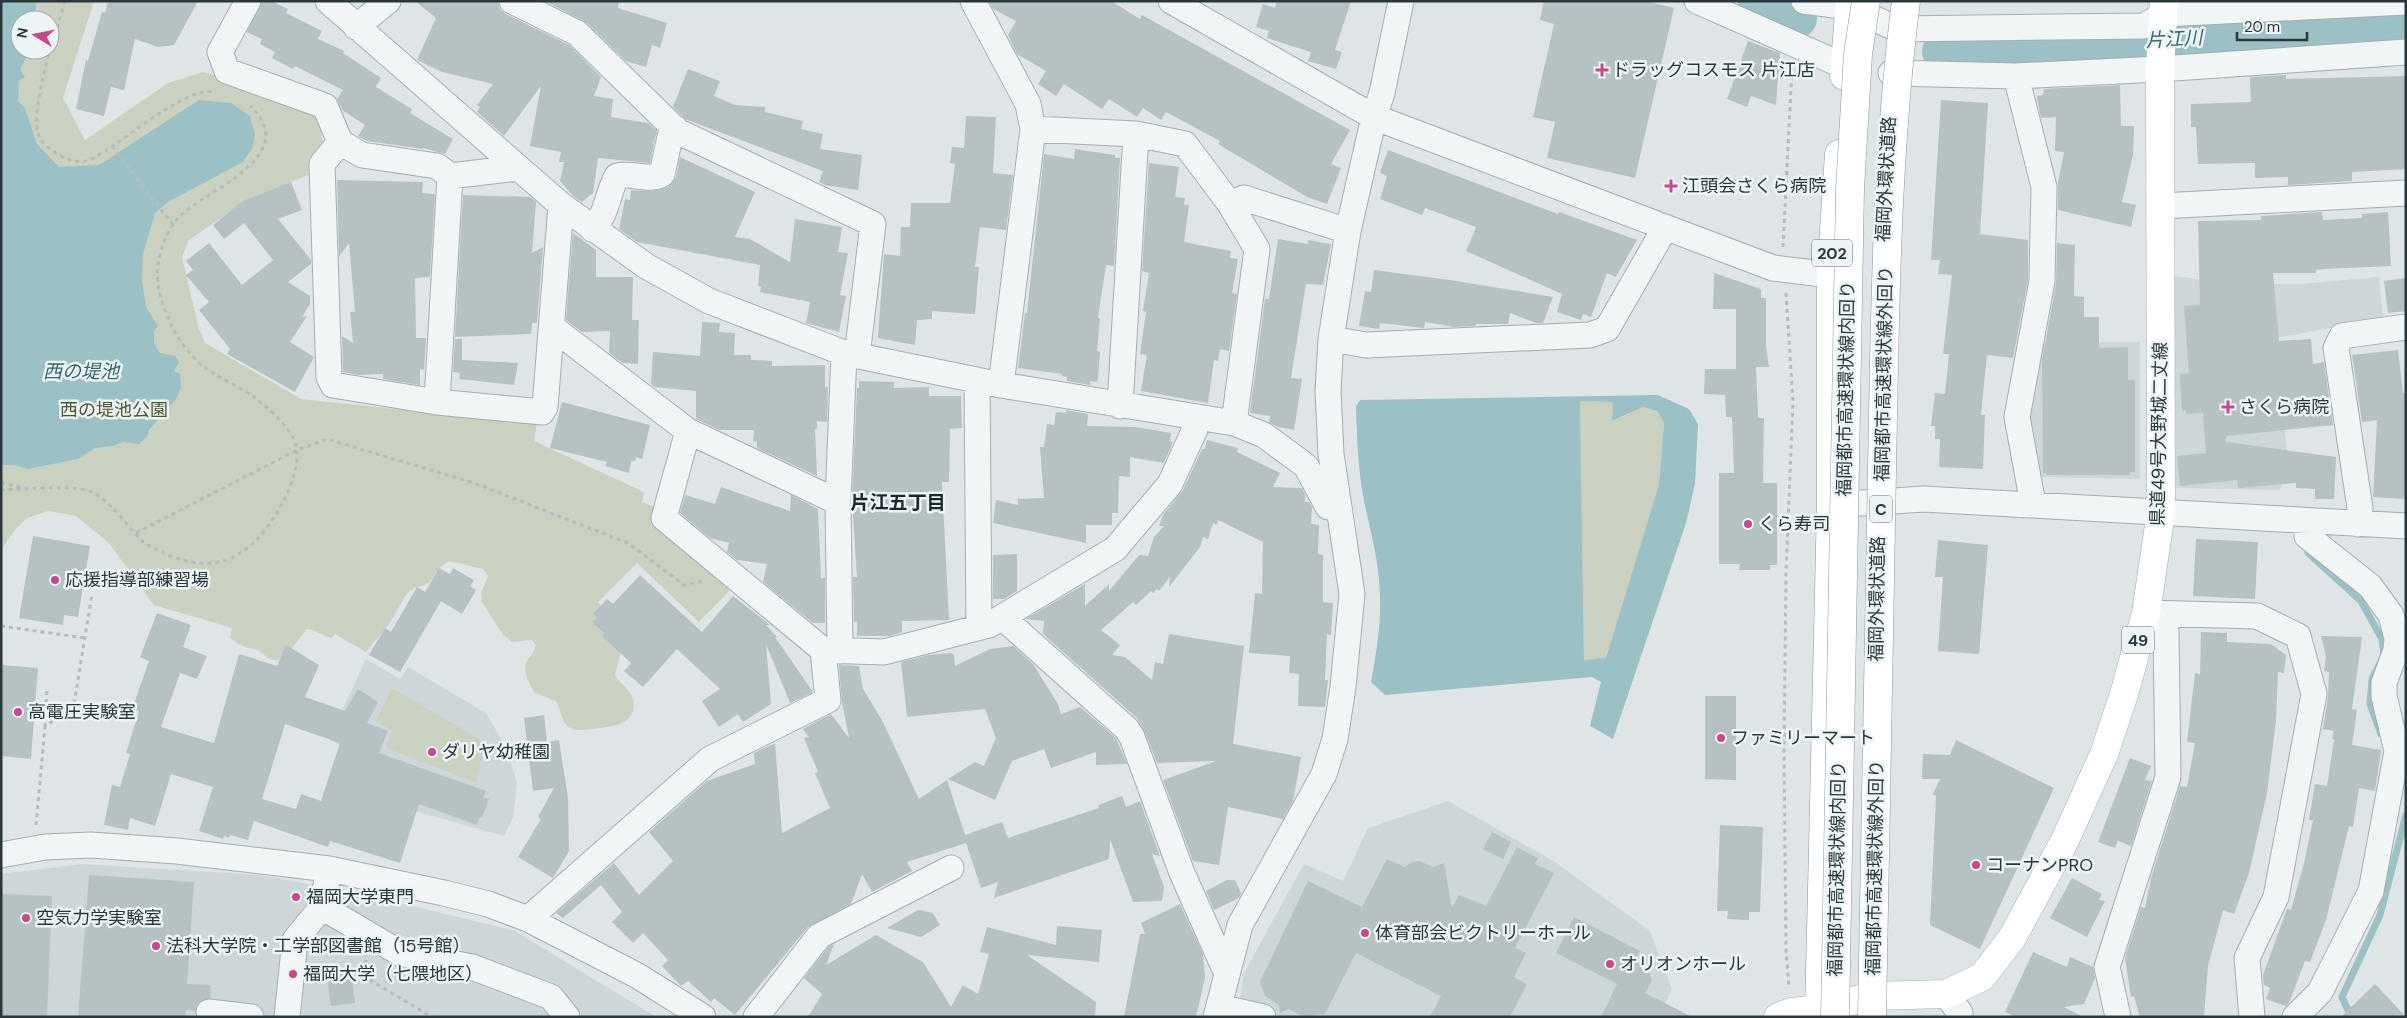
<svg xmlns="http://www.w3.org/2000/svg" width="2407" height="1018" viewBox="0 0 2407 1018" font-family="'DM Sans','Noto Sans JP',sans-serif">
  <rect width="100%" height="100%" fill="#dfe5e7"/>
  <path fill="#cdd6d9" d="M2174,276L2236,284H2300L2379,277L2383,319L2274,338L2290,476L2279,490L2176,488Z
    M2039,342H2140V479L2033,477L2023,417Z
    M366,659L400,679L408,667L486,713L506,747L517,783L513,817L504,836L354,794L368,757L329,740Z
    M1448,801L1555,862L1650,931L1672,989L1659,1017H1237L1244,973L1304,864L1343,881L1368,828Z
    M83,864L260,875L372,896L515,931L656,1017H1V874Z"/>
  <path fill="#cbd1c0" fill-rule="evenodd" d="M1,1H94L63,98L85,140L168,83L203,72L265,89L319,117L324,150L310,174L244,202L189,240L182,257L199,329L205,343L301,399L537,424L534,441L644,492L642,502L660,509L733,587L699,622L637,563L598,602L606,613L621,652L615,675C619,683 631,690 633,699C639,725 610,727 593,729C586,729 577,732 570,728C561,723 561,709 556,701L535,693C529,683 521,671 528,659C532,654 534,652 536,645L532,640L512,642L503,635L482,602L481,593L488,576L483,569L449,561L439,568L429,583L412,589L406,595L389,624L366,652L335,634L332,638C322,636 317,630 307,629C298,638 285,666 270,659C265,657 263,652 257,650C246,647 238,646 230,637L232,628L154,605L109,543L76,516L48,511L27,518L15,530L1,550ZM20,20H50V50H20Z
    M1580,401L1613,402V421L1643,407L1657,411L1664,423L1659,484L1606,659L1584,660Z
    M392,688L481,740L483,753L476,783L386,748L392,731L376,721Z"/>
  <path fill="#9bc1c6" fill-rule="evenodd" d="M1,1H37L34,20H20V50H30L20,70L25,77L19,81L18,101L25,108L37,144L59,167L99,165L199,100L231,103L250,116L255,134L253,147L243,162L168,202L155,213L143,254L142,282L146,307L158,326L154,331V343L160,353L175,356L179,362L174,371L180,374L181,388L176,399L149,430L147,437L139,444L123,442L113,446L95,448L78,459L28,469L15,465H1Z
    M1658,395L1689,409L1698,424L1695,484L1686,523L1613,739L1590,726L1601,682L1592,677L1385,695L1371,682C1376,654 1381,627 1380,599C1380,565 1371,534 1364,501C1358,470 1357,438 1356,406L1360,400ZM1580,401L1613,402L1612,421L1643,407L1657,411L1664,423L1659,484L1606,658L1584,660Z"/>
  <g fill="none" stroke-linecap="round" stroke-linejoin="round">
    <path stroke="#9bc1c6" stroke-width="7" d="M2308,553L2361,601L2382,639L2384,655L2372,679L2370,704L2381,734
      M2351,1017L2342,997L2380,915L2406,815"/>
    <path stroke="#9bc1c6" stroke-width="42" d="M1759,1L1796,18
      M1943,52L2406,27"/>
  </g>
  <path fill="#b6c1c4" fill-rule="evenodd" d="M108,1H198L174,45L158,47L135,39L124,90L111,87L104,116L76,109L86,60L88,61L102,12L105,13Z
    M262,1H271L288,9L286,13L322,31L318,39L344,51L343,53L381,78L376,87L412,109L410,113L453,139L445,154L423,148V149L367,141L358,136L365,125L342,110L337,99L343,90L295,66L293,69L272,58L275,52L260,44L262,39L247,32Z
    M415,1H498L500,9L506,14L569,45L601,77L594,96L613,99L611,117L648,123L657,131L654,143L650,142L654,144L650,163L598,158L593,193L582,202L573,196L560,181L564,162H559L561,152L530,146L541,86L504,136L477,112L480,107L477,105L493,84L442,72L417,60L436,18Z
    M545,1H619L618,8L667,23L660,48L652,45L646,67L626,61L587,23Z
    M989,1H1111L1140,19L1142,15L1350,130L1331,164L1341,168L1327,204L1307,197L1218,144L1220,141L1166,112L1161,120L1143,108L1137,117L1109,99L1102,109L1064,84L1056,96L1038,84L1046,71L1017,54L1008,35L1016,21L993,9Z
    M1277,1H1351L1335,50L1342,52L1336,69L1308,61L1311,52L1267,38L1269,31L1256,27L1263,4L1275,8Z
    M1544,1H1645L1674,8L1635,178L1547,158L1555,122L1533,117L1554,24L1540,20Z
    M1748,41L1780,53L1776,105L1751,96L1747,107L1727,99Z
    M688,69L720,81L714,96L735,105L765,107V112L803,121L801,129L823,134L820,149L862,155L858,190L825,185L819,182L823,171L685,119L673,107Z
    M2286,75V79L2406,76V169L2352,172V181L2288,185V177L2255,178V163L2198,164L2196,127H2191V104L2251,102L2250,77Z
    M2120,85L2121,126H2134L2133,155L2122,202L2136,205L2131,227L2058,210V182L2064,152L2055,151L2056,117L2041,118L2037,99V96L2043,95L2044,89Z
    M1941,100L1988,103L1980,234L2028,240V280L2013,358L1987,355L1981,415H1985L1983,469L1939,467L1940,439H1935V426H1931L1935,393L1945,394L1949,354H1943L1952,275L1938,274L1940,260H1931Z
    M966,116L996,117L993,173L1013,175L1006,230L980,227L975,267H979L975,314L932,311V319L917,320L915,345L878,338L884,254L900,256L901,227H910L911,203H950L955,164L950,163L952,147L964,148Z
    M1075,149L1115,155V158H1120L1114,266L1106,265L1098,318H1100L1097,351L1100,352L1098,378L1097,382L1090,381V385L1067,381V377L1062,376V374L1018,368L1025,313H1027L1044,154L1074,159Z
    M1388,150L1558,214L1559,212L1637,240L1616,277L1607,273L1591,317L1583,314L1581,320L1557,312L1562,294L1466,251L1476,227L1425,208L1422,215L1380,199L1387,176L1380,173Z
    M680,157L755,192L735,237L750,239L790,262L795,219L842,227L838,252L848,253L840,295L846,296L839,332L806,323L810,302L760,292L761,287L758,286L760,265L637,242L619,229L625,199L630,200L631,190L652,191L668,187L676,177Z
    M1149,163L1179,167L1175,197L1185,198L1184,205H1189L1184,242L1231,251L1230,258L1238,259L1232,293L1237,294L1229,351L1220,349L1218,361L1214,360L1208,403L1141,391L1147,355L1140,354L1146,312L1143,311L1149,273L1142,271Z
    M337,180L423,182L422,193L435,194L430,277L415,278L416,338H426L424,370L420,369V385L383,379V374L358,375L343,372L342,336L353,343L350,312H355L349,243L339,257Z
    M291,182L302,210L278,219L311,260V264L288,282L310,296V304L302,317L307,316L290,342L314,357L295,392L227,354L230,349L199,310L209,302L186,275L193,270L186,261L209,243L242,285L273,260L244,223L224,239L213,225L243,201Z
    M463,195L530,197L536,202L532,253L543,247L537,323H532L531,334L455,337Z
    M2322,212L2323,220L2362,218V214L2388,212L2391,266L2324,269L2316,270V273H2273L2279,341L2311,339L2313,364L2324,362L2333,425L2226,436V442L2336,457L2334,499H2315V489L2296,488V483L2238,488L2237,480L2180,486L2177,456L2206,453L2203,413L2186,414V410L2182,411L2180,379V374L2189,373L2184,306L2200,305L2198,221L2261,220V216Z
    M573,233L596,250V277H633L632,320H639L638,364L623,363L609,353L610,331L582,332L566,320Z
    M1278,239L1308,244V240L1331,244L1323,285L1306,284L1291,378L1302,379L1294,430L1278,427L1269,422L1270,416L1250,413L1265,299H1269Z
    M2057,243L2075,245L2074,296L2084,297V317H2099V348L2128,347V380H2135V472H2130V475H2046V473H2043L2042,361L2056,283Z
    M1374,270L1450,280L1553,297L1543,323H1536L1510,313L1508,324H1476L1475,326L1454,327L1425,322L1424,328L1380,323L1379,329L1359,326L1365,291L1371,292Z
    M1714,273L1761,289V298H1766V346L1769,367H1756L1758,418H1764L1763,483H1777V565H1770V570H1739L1740,564H1719V473H1734L1732,417H1726L1725,395L1704,394L1705,369H1736V309H1713Z
    M2406,278V311L2388,313L2384,281Z
    M702,322L720,323L719,332L735,333L734,355H751V360L772,361V366L825,365V387H828L827,422L817,421V429H815L817,476L757,448V442L753,441L754,430H719L696,419V391L654,387L651,384L653,352L700,356Z
    M455,339H462V360L518,363L514,385L459,379L460,373L453,372Z
    M2398,350L2403,393H2406V499L2373,497L2377,420L2362,422L2352,355Z
    M859,381L894,382V388L929,387V396H961L962,428L950,429L949,482H942L949,620L902,621V632L890,636H857V621L854,622L853,577H857L852,502L857,388H859Z
    M562,402L650,425L642,459L636,457L635,461H631L629,473L605,466L607,462L550,448Z
    M1066,410L1088,414L1087,426L1135,427L1171,433L1170,441L1173,442L1164,463L1130,457V477L1119,476L1118,513H1112V525H1086V543L993,523L996,500L1018,505V499L1044,498L1040,447H1044L1047,424L1054,425L1056,412L1066,413Z
    M1207,440L1238,448L1237,452L1280,473L1273,487L1302,488L1305,495V502H1309L1312,507L1311,524L1319,525L1318,554L1323,555V602L1333,603L1331,635L1327,634L1325,680H1328L1325,707L1298,706L1299,674L1289,673L1290,656L1249,653L1255,593L1262,594L1263,542L1218,520L1217,525L1213,523L1208,539L1203,537L1200,547L1169,587L1170,577L1159,591L1157,589L1153,593L1151,591L1136,605L1133,602L1101,630L1120,645L1112,655L1125,657L1152,680L1155,662L1163,664L1169,634L1244,646L1233,744L1301,757L1293,801L1283,819L1228,807L1219,865L1193,861L1163,780L1216,761L1157,763L1145,732L1137,718L1043,634L1044,621L1026,619L1085,584V606L1109,584V591L1139,555L1148,556L1154,537L1164,526H1159L1163,515L1183,490L1202,449H1205Z
    M721,487L790,511L791,495L818,509L821,578H825V623H813L763,582L767,564L737,560L727,552L729,543L710,538L680,513L685,495L715,504Z
    M33,536L90,546L78,617L64,615L63,625L19,618Z
    M2196,539L2258,542L2255,599L2193,596Z
    M1938,540L1988,545L1979,654L1938,651L1943,577H1935Z
    M1017,554V591L1004,599H993V555Z
    M439,568L450,574L453,568L474,580L470,586L476,590L462,614L441,601L400,672L369,655L385,628L391,632L417,587L425,592Z
    M640,575L702,632L733,596L770,625H766L777,637H775L813,692L790,703L766,644L771,704L743,722L738,714L719,727L702,701L720,689L677,649L643,687L624,671L631,663L602,636L604,633L592,622L597,618L593,614L607,599L613,604Z
    M157,613L191,625L183,647L207,656L197,679L180,673L161,727L214,743L239,654L277,666L286,645L319,665L305,697L345,711L358,689L378,702L367,723L388,731L379,753L486,791L483,797L489,799L482,818L480,817L477,825L419,804L400,863L330,841L328,847L254,821L248,840L230,835L229,838L224,836L223,839L199,831L213,787L171,774L155,826L130,818L128,830L104,825L112,785L120,787L130,754L126,753L139,711L132,709L149,661L140,657ZM285,724L340,743L321,801L301,794L296,809L262,799Z
    M2201,632L2227,633V642L2271,644L2286,655L2284,673L2278,672L2276,720L2267,793L2249,873L2234,914L2223,910L2208,966L2204,1017H2140L2134,996L2131,997L2125,958L2141,907L2145,908L2151,878L2180,786L2187,787L2195,743L2187,742L2195,673L2200,674Z
    M2321,636L2362,637L2352,709L2357,710L2352,745L2381,750L2375,791L2359,788L2353,827L2349,826L2326,920L2310,962L2305,961L2289,1003L2286,1006L2266,999L2270,988L2264,985L2263,975L2287,909L2291,910L2304,863L2313,820H2309L2315,784L2327,786L2334,740L2332,739L2334,731L2323,729L2328,697L2329,672L2324,671L2326,657Z
    M1013,646L1033,664L1058,704L1061,714L1080,707L1116,738L1127,764L1096,765V752L1051,768L1044,749L1012,761L995,800L948,779L975,762L984,766L996,738L985,709L907,717L901,662L929,655L951,653L954,655L955,666L990,649Z
    M1,665L38,668L31,759L1,756Z
    M839,665L859,666L863,689L882,720L919,799L947,780L965,835L1002,822L1008,838L1099,808L1098,805L1122,796L1126,807L1140,801L1160,856L1152,854L1164,887L1162,901L1133,902L1110,839L1109,859L994,898L998,882L981,888L966,843L907,862L912,871L872,892L862,874L851,904L808,927L735,1015L714,998L711,1002L688,981L681,986L662,966L668,960L643,933L633,943L612,922L622,912L601,885L563,918L556,913L614,863L639,895L673,861L649,832L707,781L755,764L754,753L775,743L782,833L830,808L815,773L818,772L804,738L809,737L803,729L831,714L849,738L842,702Z
    M1705,696H1736V780L1705,779Z
    M544,715L547,742L559,740L568,798L569,851L553,878L518,857L541,819L538,817L554,788L533,791L524,718Z
    M1956,740L2054,788L1980,949L1930,925L1936,796L1933,794L1940,779H1922L1923,754L1950,755Z
    M2130,758L2151,766L2145,780L2152,781L2131,846L2118,841L2115,848L2098,842Z
    M1720,825L1763,827L1760,912H1749V920L1727,919L1728,911H1717Z
    M1492,832L1511,842L1503,859L1483,849Z
    M1517,847L1538,858L1535,864L1554,873L1515,948L1526,953L1514,977L1527,984L1510,1017H1430L1441,996L1356,953L1325,1014L1302,1016L1289,1009L1280,1013L1279,1005L1265,996L1260,982L1308,881L1362,907L1387,859L1405,867L1412,862L1419,861L1433,867L1444,863L1452,908L1459,895L1486,906Z
    M89,875L194,882L187,984L211,985L210,998L198,1003L195,1011L186,1010L185,1017H78Z
    M2072,878L2102,894L2099,900L2105,901L2087,937L2050,918Z
    M1227,880H1235L1241,893L1239,898L1214,910L1206,891Z
    M1,894L52,896L47,1017H1Z
    M1180,904L1203,954L1205,978L1196,1017H1124L1140,934H1145L1141,923Z
    M918,910L933,913L940,925L921,937L887,928Z
    M1574,917L1640,951L1635,961L1647,968L1652,980L1645,993L1692,1017H1601L1617,984L1556,953Z
    M1057,926L1102,930L1099,962L1027,955L1096,1002L1095,1017H808L822,994L804,978L828,947L834,944L826,965L876,935L923,962L951,1007L963,985L978,994L989,954L980,952L987,927L1056,945Z
    M2033,952L2067,967L2070,957L2093,967L2095,978L2084,1004L2064,1007L2083,1017H2016L2005,1012Z
    M350,967L355,1003L331,1006L326,970Z
    M2375,984L2406,1017H2341Z"/>
  <g fill="none" stroke-linecap="round" stroke-linejoin="round">
    <g stroke="#a5aeb1" stroke-width="27">
      <path id="minor" d="M248,1L220,52L227,71L325,106L340,142
        M328,1L561,205L646,266L709,301L844,353L1001,385L1234,423L1264,435L1306,466L1328,507L1337,505
        M512,1L577,33L677,131L873,224L857,356
        M973,1L1028,104L1033,129L1001,385
        M1171,1L1374,117L1773,268L1831,275
        M1697,1L1844,66
        M1804,1L1849,7L1897,29L2144,26L2164,14L2406,2
        M356,27L388,1
        M1891,73L2016,76L2160,69L2406,52
        M2016,76L2044,187L2042,281L2017,417L2033,504
        M1033,129L1136,134L1185,144L1230,204L1257,249L1234,423
        M518,168L450,176L437,166L362,155L340,142L322,164L329,377L333,385L437,402L542,412L545,407L561,205
        M1230,204L1244,198L1348,231
        M2161,206L2406,193
        M592,229C607,216 607,194 617,176C632,172 649,182 662,174L670,137L675,128
        M553,328L688,431L838,502
        M1331,339L1366,345L1590,335L1607,329L1665,228
        M977,380L979,627
        M437,402L450,176
        M1120,406L1136,134
        M1831,505L1924,499L2406,526
        M2358,524L2360,508L2336,348L2342,336L2406,327
        M1002,617L1127,729L1132,737L1182,873L1227,974
        M823,650L884,652L989,625L1115,549L1170,484L1195,429L1196,418
        M840,651L838,502L844,353
        M1,855L45,847L91,845L177,851L329,869L444,893L488,904L528,919L638,976L703,1017
        M329,869L322,907L400,953L472,967L551,997L567,1017
        M528,919L710,759L828,700L823,650L664,518L688,431
        M1946,994L1960,1013L1959,1017
        M1219,1007L1263,1017
        M209,1012L251,1017
        M287,1017L295,940L322,907
        M756,1017L819,936L951,868
        M1216,1017L1240,925L1324,774L1335,739L1343,687L1352,594L1331,454L1328,391L1331,339L1348,231L1374,117L1382,93L1401,1
        M2118,1017L2107,967L2168,777L2166,630L2146,613L2257,616L2298,636L2314,694L2276,897L2247,958L2252,1017
        M2295,1017L2320,992L2371,891L2397,751L2384,696V683L2396,650L2397,638L2391,615L2370,586L2307,536L2308,521"/>
    </g>
    <g stroke="#9faeb2" stroke-width="29">
      <path id="major" d="M1778,1017L1791,1012L1820,1009L1872,996L1946,994L1982,977L2012,938L2065,840L2104,754L2125,691L2146,613L2161,512L2160,69L2164,1"/>
    </g>
    <g stroke="#87989d" stroke-width="29">
      <path id="highway" d="M1844,76L1850,1
        M1819,1017L1831,505V275L1839,154"/>
    </g>
    <path stroke="#b5bcbe" stroke-width="3" stroke-dasharray="4 4" stroke-linecap="butt" d="M65,1C57,30 27,113 40,138C42,143 51,150 56,153C65,159 78,164 89,160C94,159 100,153 105,151C128,137 188,86 214,92
      M112,146L173,225
      M1783,247L1792,68
      M1786,293L1793,402L1786,573L1784,750L1786,950L1789,988
      M1,483L28,489
      M1,490C24,490 75,483 94,493C112,503 127,526 142,541C148,546 157,549 164,553C200,570 232,567 259,537C279,514 310,464 291,434C282,420 268,408 255,398C240,386 220,379 204,367C176,345 151,295 159,258C162,244 169,228 179,217C205,190 304,156 250,106
      M136,533L297,450L327,439L474,483L628,543L684,585L703,581
      M1,626L85,638
      M45,727L47,687
      M36,825L45,727L74,704L92,594
      M366,960L363,976L432,1017"/>
    <use href="#minor" stroke="#f1f5f6" stroke-width="25"/>
    <use href="#major" stroke="#fff" stroke-width="28"/>
    <use href="#highway" stroke="#fff" stroke-width="28"/>
    <g stroke="#87989d" stroke-width="29" stroke-linecap="butt">
      <path id="highway-bridge" d="M1835,1017L1850,188L1858,54L1866,1
        M1872,1017C1875,835 1879,652 1882,470C1885,314 1886,157 1906,1"/>
    </g>
    <use href="#highway-bridge" stroke="#fff" stroke-width="28"/>
  </g>
  <g fill="#c6498e" stroke="#eef4f5" stroke-width="2">
    <path d="M1599.5 62.5h5v5h5v5h-5v5h-5v-5h-5v-5h5z"/>
    <path d="M1668.5 178.5h5v5h5v5h-5v5h-5v-5h-5v-5h5z"/>
    <path d="M2225.5 399.5h5v5h5v5h-5v5h-5v-5h-5v-5h5z"/>
    <circle cx="1748" cy="524" r="5"/>
    <circle cx="55" cy="580" r="5"/>
    <circle cx="18" cy="712" r="5"/>
    <circle cx="1721" cy="738" r="5"/>
    <circle cx="432" cy="752" r="5"/>
    <circle cx="1976" cy="865" r="5"/>
    <circle cx="296" cy="897" r="5"/>
    <circle cx="26" cy="918" r="5"/>
    <circle cx="1365" cy="933" r="5"/>
    <circle cx="156" cy="946" r="5"/>
    <circle cx="1610" cy="964" r="5"/>
    <circle cx="293" cy="974" r="5"/>
  </g>
  <g text-anchor="middle" dominant-baseline="central" stroke-width="5" stroke-linejoin="round" paint-order="stroke">
    <g fill="#eef4f5" stroke="#647074" stroke-width="1">
      <rect x="1812" y="239.5" width="40" height="27" rx="4"/>
      <rect x="1870" y="495.5" width="22" height="27" rx="4"/>
      <rect x="2122" y="626.5" width="32" height="27" rx="4"/>
    </g>
    <g font-size="16" font-weight="bold" fill="#29383d">
      <text x="1832" y="253">202</text>
      <text x="1881" y="509">C</text>
      <text x="2138" y="640">49</text>
    </g>
    <g font-size="18" fill="#29383d" stroke="#eef4f5" text-anchor="start">
      <text x="1612" y="70">ドラッグコスモス 片江店</text>
      <text x="1682" y="186">江頭会さくら病院</text>
      <text x="2239" y="407">さくら病院</text>
      <text x="1758" y="524">くら寿司</text>
      <text x="65" y="580">応援指導部練習場</text>
      <text x="28" y="712">高電圧実験室</text>
      <text x="1731" y="738">ファミリーマート</text>
      <text x="442" y="752">ダリヤ幼稚園</text>
      <text x="1986" y="865">コーナンPRO</text>
      <text x="306" y="897">福岡大学東門</text>
      <text x="36" y="918">空気力学実験室</text>
      <text x="1375" y="933">体育部会ビクトリーホール</text>
      <text x="166" y="946">法科大学院・工学部図書館（15号館）</text>
      <text x="1620" y="964">オリオンホール</text>
      <text x="303" y="974">福岡大学（七隈地区）</text>
    </g>
    <g font-size="18" fill="#29383d" stroke="#eef4f5">
      <text transform="translate(1886 179) rotate(-87)">福岡外環状道路</text>
      <text transform="translate(1884 374) rotate(-89)">福岡都市高速環状線外回り</text>
      <text transform="translate(1846 389) rotate(-89)">福岡都市高速環状線内回り</text>
      <text transform="translate(2159 434) rotate(-89)">県道49号大野城二丈線</text>
      <text transform="translate(1877 599) rotate(-89)">福岡外環状道路</text>
      <text transform="translate(1875 868) rotate(-89)">福岡都市高速環状線外回り</text>
      <text transform="translate(1837 869) rotate(-89)">福岡都市高速環状線内回り</text>
    </g>
    <g font-size="18" fill="#4a5837" stroke="#eef4f5">
      <text x="114" y="410">西の堤池公園</text>
    </g>
    <g font-size="19" font-style="italic" fill="#35666f" stroke="#eef4f5">
      <text transform="translate(2174 39) rotate(-3)">片江川</text>
      <text x="81" y="371">西の堤池</text>
    </g>
    <g font-size="19" font-weight="bold" fill="#1b292e" stroke="#eef4f5">
      <text x="898" y="502">片江五丁目</text>
    </g>
  </g>
  <rect width="2407" height="1018" fill="none" stroke="#29383d" stroke-width="5"/>
  <g transform="translate(35 35) rotate(280)"><circle r="24" fill="#eef4f5" stroke="#9fa9ab"/>
  <path d="M0-4L9 19L0 12L-9 19Z" fill="#c6498e"/>
  <text y="-8" font-size="14" font-weight="bold" text-anchor="middle" fill="#29383d">N</text>
  </g>
  <path d="M2237 32v8h70v-8" fill="none" stroke="#29383d" stroke-width="2.5"/>
  <text x="2244" y="32" font-size="15" fill="#29383d" stroke="#eef4f5" stroke-width="4" paint-order="stroke">20 m</text>
</svg>
